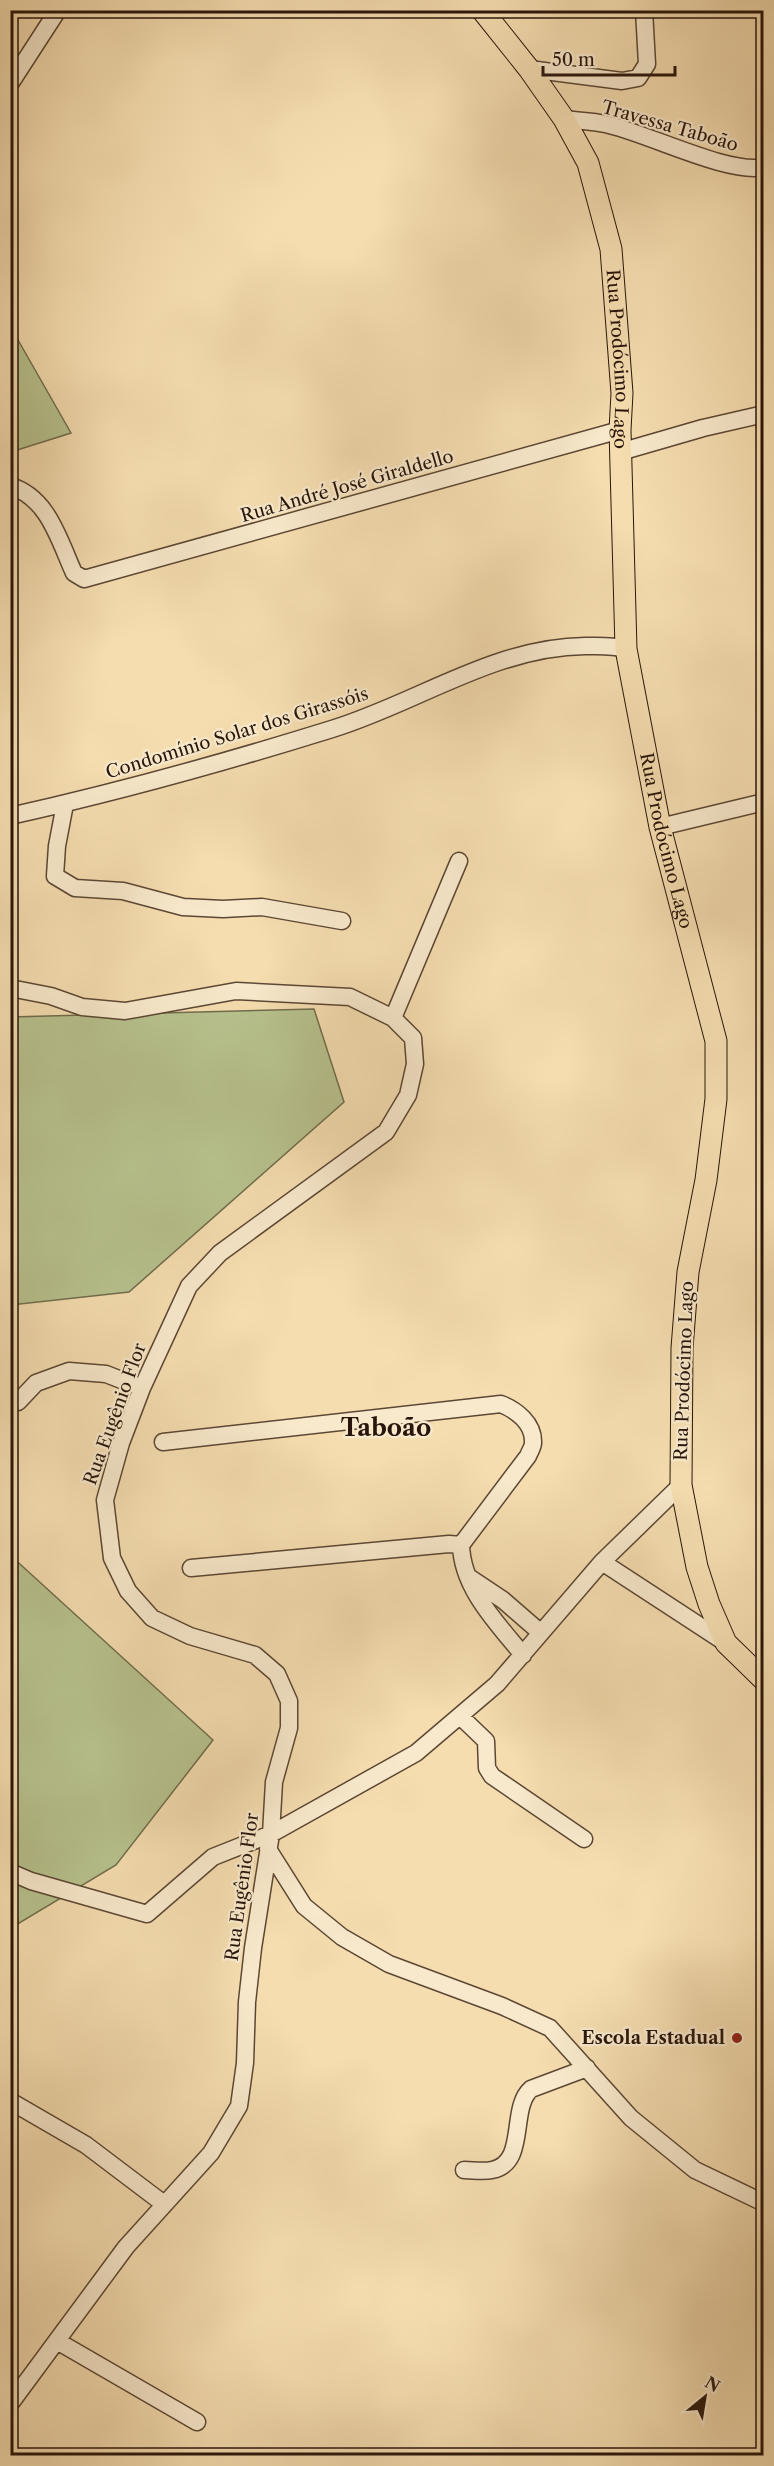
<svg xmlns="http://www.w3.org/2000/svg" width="774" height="2466" viewBox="0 0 774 2466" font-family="'Libre Caslon Text',serif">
  <rect width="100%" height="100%" fill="#f5ddb0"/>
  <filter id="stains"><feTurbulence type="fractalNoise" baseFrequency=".00333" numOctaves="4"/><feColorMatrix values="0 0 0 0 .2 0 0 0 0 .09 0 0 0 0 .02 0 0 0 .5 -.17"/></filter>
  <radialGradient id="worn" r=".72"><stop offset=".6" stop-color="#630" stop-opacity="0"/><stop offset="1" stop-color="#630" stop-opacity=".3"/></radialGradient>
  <path fill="#b7c28e" stroke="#706c4c" stroke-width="1.5" d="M10,326L71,433L11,452H10Z
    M314,1009L344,1102L129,1292L11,1305L10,1017Z
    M10,1555L213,1740L116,1865L11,1928Z"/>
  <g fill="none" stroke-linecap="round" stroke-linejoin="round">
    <g stroke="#5c4734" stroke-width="19">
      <path id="minor" d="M529,69L622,81L638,78L647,64L644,10
        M10,84L58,10
        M564,119C578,121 592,121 605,124C645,132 728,175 764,167
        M620,452L703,428L764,414
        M10,486C48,497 59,540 74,573L84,579L620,430
        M65,804L57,846L55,876L75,888L123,891L183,907L223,909L262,907L342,921
        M10,816C118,792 226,762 332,729C417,703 494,647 585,646C600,646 612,645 626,649
        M660,827L764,802
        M10,988L51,996L82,1007L125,1011L236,991L350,997L393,1018L413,1038L415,1064L408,1095L386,1132L220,1253L189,1286L142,1388L121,1443L105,1500L112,1558L128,1591L152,1618L190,1636L255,1655L277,1674L289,1701V1728L274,1782L271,1834L253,1948L247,2002L245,2063L239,2106L211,2153L126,2247L10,2404
        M393,1018L459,861
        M18,1402L36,1383L69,1371L106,1374L142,1388
        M163,1442L501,1404C516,1410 534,1423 533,1443C533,1447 529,1453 528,1456L461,1545C462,1588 497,1623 523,1655
        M602,1562L726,1643
        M191,1568L449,1544L461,1545
        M470,1578L503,1600L541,1633
        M461,1717L486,1741L487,1768L492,1776L584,1839
        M268,1849L304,1906L342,1937L389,1964L502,2006L550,2028L631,2118L695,2170L764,2203
        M10,1872L31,1881L147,1914L213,1857L271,1834L416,1753L497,1684L602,1562L681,1485
        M10,2101L86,2145L164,2204
        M464,2170C473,2170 483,2172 492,2170C528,2163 509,2108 531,2089L587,2068
        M57,2341L197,2422"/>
    </g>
    <g stroke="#29150b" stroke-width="23">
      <g id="major">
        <path id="s1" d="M482,10L529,69L564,119L588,163L611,249L622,393L620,430L626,649L660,827L716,1041V1099L706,1180L688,1272L682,1348L681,1485L697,1567L709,1604L726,1643L764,1680"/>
      </g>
    </g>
    <use href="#minor" stroke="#f8e9cc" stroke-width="16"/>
    <use href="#major" stroke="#f5ddb0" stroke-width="21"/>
  </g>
  <circle fill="#8f2418" stroke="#f8e9cc" stroke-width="2" cx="737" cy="2038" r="6"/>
  <g text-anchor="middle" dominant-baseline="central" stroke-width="4.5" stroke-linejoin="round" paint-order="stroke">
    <g font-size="18" fill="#29150b" stroke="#f8e9cc">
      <text transform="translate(670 126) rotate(16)">Travessa Taboão</text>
      <text stroke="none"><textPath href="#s1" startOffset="386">Rua Prodócimo Lago</textPath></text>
      <text transform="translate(347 486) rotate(-16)">Rua André José Giraldello</text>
      <text transform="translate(237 733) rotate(-17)">Condomínio Solar dos Girassóis</text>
      <text stroke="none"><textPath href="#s1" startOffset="872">Rua Prodócimo Lago</textPath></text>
      <text transform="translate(684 1371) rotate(-88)">Rua Prodócimo Lago</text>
      <text transform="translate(115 1414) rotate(-70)">Rua Eugênio Flor</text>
      <text transform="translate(242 1887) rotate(-82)">Rua Eugênio Flor</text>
    </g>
    <g font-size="18" font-weight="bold" fill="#29150b" stroke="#f8e9cc" text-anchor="end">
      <text x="725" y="2038">Escola Estadual</text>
    </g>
    <g font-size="24" font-weight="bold" fill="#29150b" stroke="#f8e9cc">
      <text x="386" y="1427">Taboão</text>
    </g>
  </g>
  <rect width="774" height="2466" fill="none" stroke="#f5ddb0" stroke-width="36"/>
  <rect x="12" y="12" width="750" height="2442" fill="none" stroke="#29150b" stroke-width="3"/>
  <rect x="18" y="18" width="738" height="2430" fill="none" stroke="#29150b" stroke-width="1.5"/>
  <g transform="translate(705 2397) rotate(30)" stroke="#f8e9cc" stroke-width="4.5" paint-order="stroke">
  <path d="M0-4.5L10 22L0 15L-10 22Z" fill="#29150b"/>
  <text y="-9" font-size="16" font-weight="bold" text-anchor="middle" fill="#29150b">N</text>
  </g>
  <path d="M543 66v9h132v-9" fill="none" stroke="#29150b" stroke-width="3"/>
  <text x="552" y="66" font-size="18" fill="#29150b" stroke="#f8e9cc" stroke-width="4.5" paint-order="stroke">50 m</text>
  <rect width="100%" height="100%" filter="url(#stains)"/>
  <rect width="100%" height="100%" fill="url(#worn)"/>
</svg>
